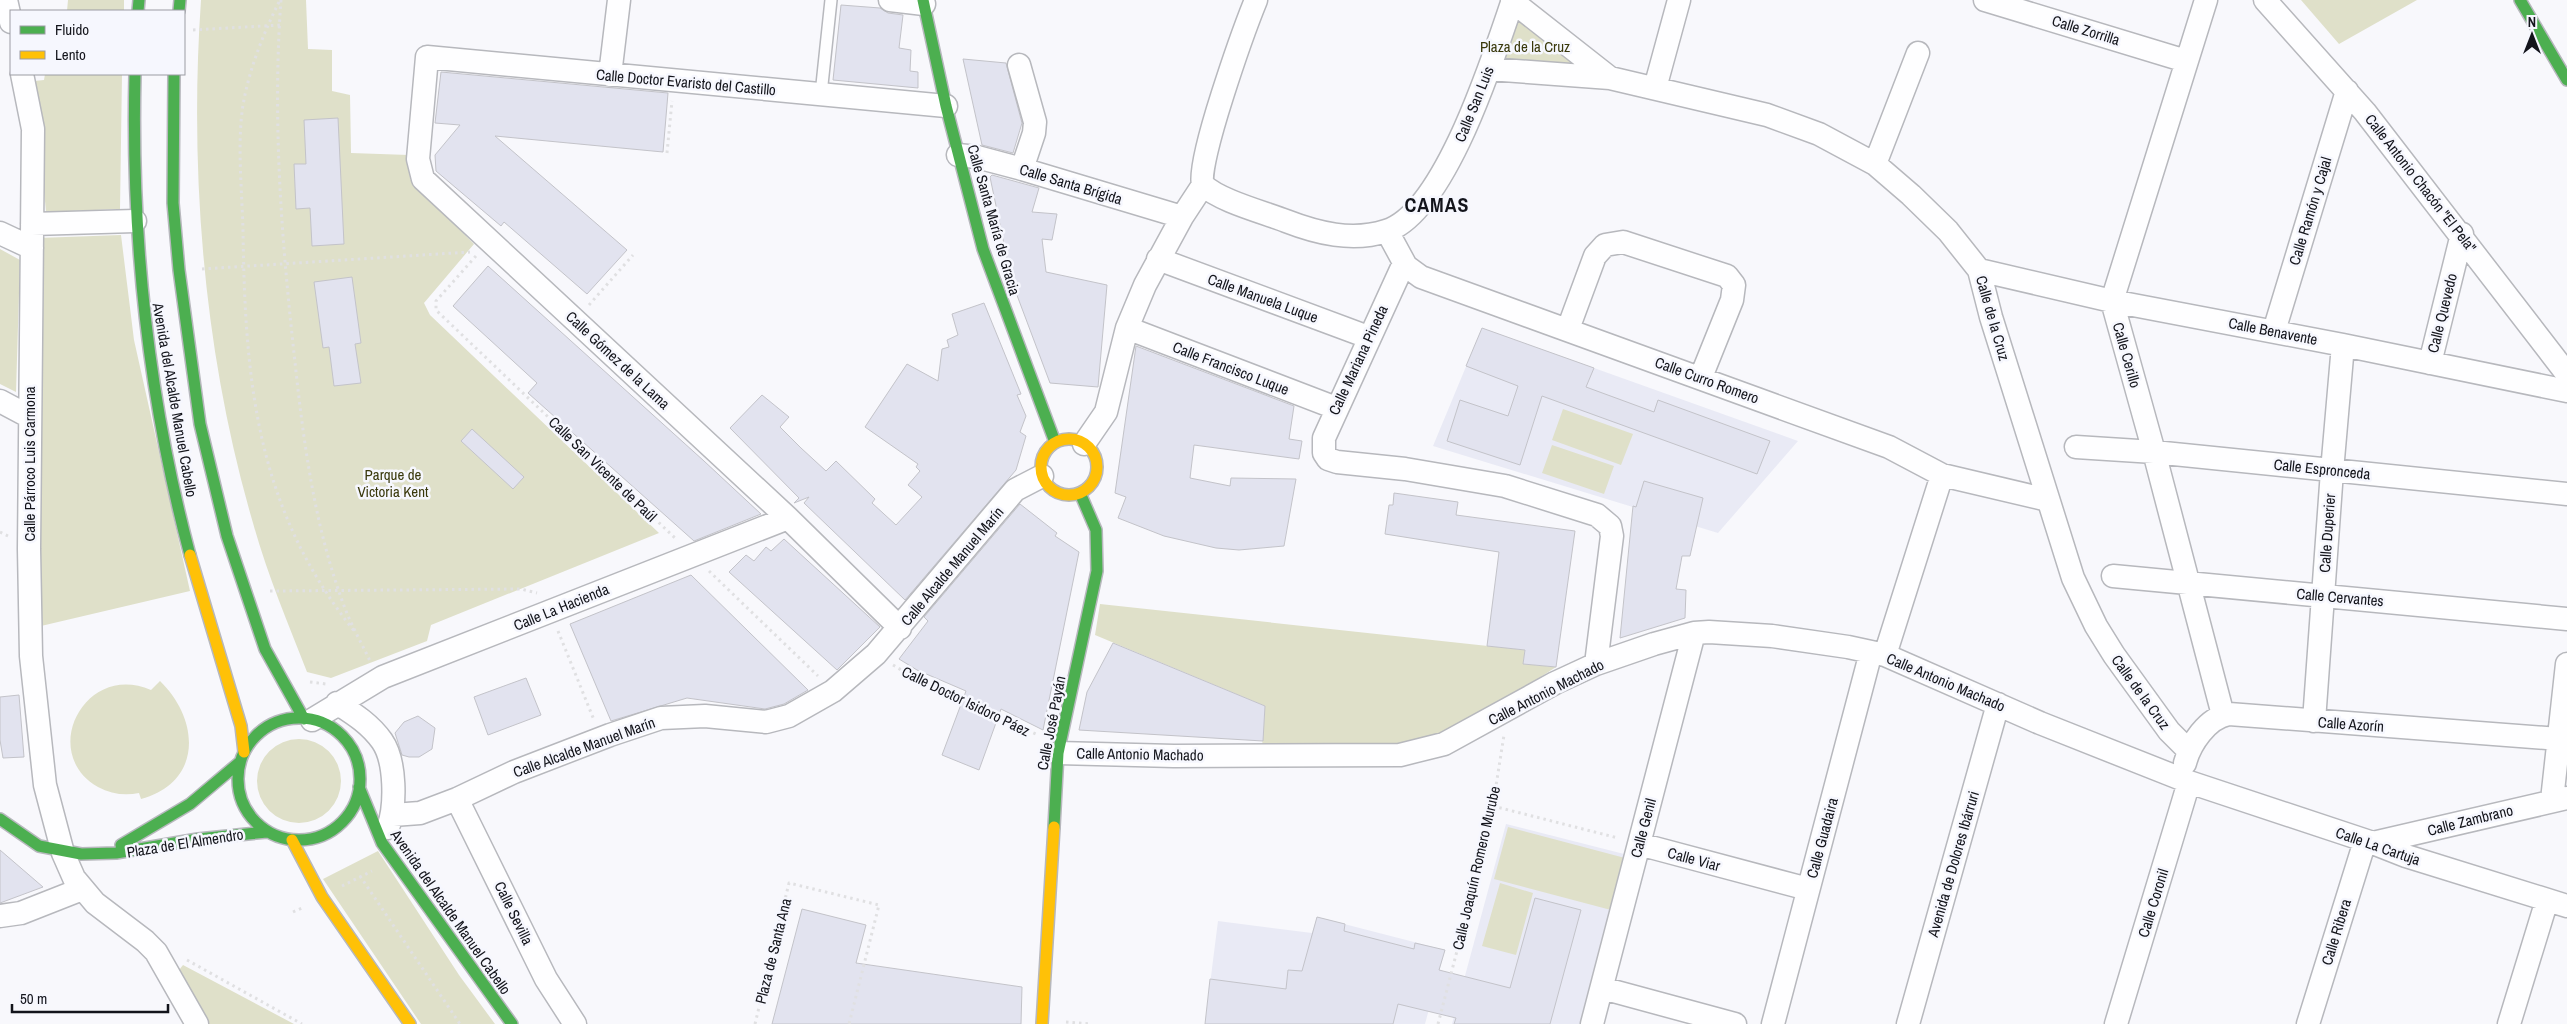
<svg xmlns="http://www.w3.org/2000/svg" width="2567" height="1024" viewBox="0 0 2567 1024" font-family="'Archivo Narrow',sans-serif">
  <rect width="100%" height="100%" fill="#f8f8fc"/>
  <path fill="#e9eaf5" d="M1482,328L1594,368L1798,441L1718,533L1433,446Z
    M1506,824L1628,855L1582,1024H1452Z
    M1317,917L1445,950L1425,1024H1205L1218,921L1312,933Z"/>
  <path fill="#dfe0c9" d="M68,0H124V11H67Z
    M201,0H306L308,49L332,50V91L350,95L351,153L409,155L410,179L474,244L424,303L430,315L659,533L431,625L427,641L331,678L307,672C288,623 267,574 253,523C204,356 189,173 201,0Z
    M2301,0H2417L2339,44Z
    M1515,12L1581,64H1496Z
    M45,74H122L120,209L46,212L34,81L44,80Z
    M121,235L134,340L190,591L41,626L38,238Z
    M0,249L20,260L16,392L0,384Z
    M1563,409L1633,434L1621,465L1552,440Z
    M1552,445L1614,466L1604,494L1542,473Z
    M1100,604L1525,650L1523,664L1556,667L1462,728L1400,746L1262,748L1265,706L1095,635Z
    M160,681C200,720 203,782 141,799L139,793C125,796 111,794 98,787C38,753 85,661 151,690Z
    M257 781a42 42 0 1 1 84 0a42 42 0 1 1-84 0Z
    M1508,827L1625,858L1611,910L1494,879Z
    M378,851L459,975L495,1024H421L323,879Z
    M1500,883L1533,893L1516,955L1482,946Z
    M183,965L294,1024H203L175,975Z"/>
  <path fill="#e2e3ef" stroke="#c3c3c9" d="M841,5L880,8L888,13L903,15L899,48L911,50L910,71L918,72V88L833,80Z
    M963,59L1006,63L1022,123L1013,153L982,145Z
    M441,72L668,93L663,152L495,136L627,250L587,294L504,222L501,226L436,171L435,155L460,125L435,123Z
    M338,118L344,244L312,246L310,208L296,209L294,164H306L304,120Z
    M992,175L1039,188L1032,212L1057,214L1052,240L1042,239L1046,272L1107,285L1098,387L1050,383L1012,282L990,177Z
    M488,266L704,461L761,514L694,541L528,393L537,383L453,306Z
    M352,277L361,343L355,344L361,383L334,386L329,347L323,348L314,282Z
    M984,303L1021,394L1017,395L1026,416L1020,432L1026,436L1016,470L905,600L804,503L809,497L794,503L799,498L730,428L762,395L789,417L780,427L801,448L826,471L836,461L875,499L872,503L896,525L922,497L908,485L920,471L916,467L918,464L865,427L907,364L938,381L942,349L949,347L947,340L958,335L952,314Z
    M1482,328L1594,368L1586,387L1654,412L1658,400L1770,441L1757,474L1542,396L1520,465L1447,441L1460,400L1508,416L1518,386L1466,366Z
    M1136,346L1294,406L1289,439L1302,441L1299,459L1194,445L1190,478L1230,486L1231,478L1296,479L1284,546L1239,550L1216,548L1164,536L1118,518L1126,497L1115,493Z
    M472,429L524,477L513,489L461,441Z
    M1644,481L1703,498L1690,556H1682L1676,589L1686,590L1685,618L1620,638L1633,506L1636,507Z
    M1394,493L1458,502L1456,515L1575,531L1556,667L1523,664L1525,650L1487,646L1499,552L1385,534L1389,505H1393Z
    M1020,504L1057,533L1055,536L1079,552L1043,730L1001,709L979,770L942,755L966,691L917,670L899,659L928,621L924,617Z
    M784,539L880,627L837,670L729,572L746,555L754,561L766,547L771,551Z
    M691,575L808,690L784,704L765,709L687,698L611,721L570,624Z
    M1113,643L1265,706L1263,741L1079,730L1087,692Z
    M526,678L541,715L488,735L474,697Z
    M19,695L24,757L3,758L0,740V697Z
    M418,716L435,728L432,749L419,757H409L402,755L395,733L404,722Z
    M0,850L43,887L0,903Z
    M1535,898L1581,910L1550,1024H1454L1456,1018L1398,1004L1393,1024H1205L1210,979L1286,989L1288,970L1302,971L1317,917L1345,924L1344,931L1414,949L1415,943L1445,950L1439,970L1510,988Z
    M802,909L866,925L856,963L1022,987L1021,1024H772Z"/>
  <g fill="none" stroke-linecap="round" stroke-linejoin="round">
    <g stroke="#b7b8bd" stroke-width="14">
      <path id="lane" d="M821,94L831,0"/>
    </g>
    <g stroke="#b7b8bd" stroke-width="25">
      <path id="street" d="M6,0L11,22
        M890,0L924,4
        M1985,0L2186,61
        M2206,0L2112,301L2154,452L2223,715
        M2265,0L2365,112L2567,374
        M1512,1L1610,78
        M1019,65L1035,122L1034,133L1022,169
        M1489,69L1610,78L1767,115L1819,134L1875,164L1911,195L1948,231L1979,270L1991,317L2073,578L2096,626L2114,655L2169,731L2188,750
        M22,74L33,129L29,549L31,656L45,785L63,853L74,878L95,903L145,941L156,952L197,1024
        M610,75L619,0
        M1655,88L1679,0
        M958,155L977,157L1022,169L1182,217
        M1875,164L1918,53
        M1203,185C1220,201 1263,212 1286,221C1317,233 1352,242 1386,231C1445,213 1494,55 1513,0
        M32,224L135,221
        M1387,231L1406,266L1421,277L1889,447L1942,475L2048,500
        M0,233L32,248
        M1158,259L1368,337
        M1404,263L1324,438V453L1328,459L1337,462L1405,469L1505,486L1597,515L1610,526L1612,536L1596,664
        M1979,270L2112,301L2343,345L2567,391
        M1127,328L1336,408
        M1568,329L1595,256L1605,245L1623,242L1727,276L1734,285L1732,300L1701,377
        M2274,331L2347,91
        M2430,363L2462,234
        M0,401L30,417
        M1084,444L1106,412L1127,328L1145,285L1182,217L1203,185C1195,165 1245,27 1256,0
        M2076,447L2154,452L2567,494
        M2113,576L2567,619
        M900,628L788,518L423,179L418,159L427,57L946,106
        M1885,655L1942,475
        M337,703C354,714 370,724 382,741C396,761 396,806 388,828
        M312,720L383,677L788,518
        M2314,721L2332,471L2343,345
        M1058,753L1174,756L1400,755L1444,744L1555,683L1596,664L1654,644L1694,633L1709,632L1772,636L1848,647L1885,655L2040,723L2189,782L2373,843L2406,856L2567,906
        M2185,763C2190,744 2207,718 2229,714L2559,739
        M457,799L546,979L575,1024
        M2552,800L2567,664
        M393,815L420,813L457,799L514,772L610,735L661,718L705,716L766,722L789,716L833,691L876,654L1015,490L1042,476
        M2373,843L2567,798
        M1639,844L1808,889
        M0,916L21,913L82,889
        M1602,988L1735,1024
        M1592,1024L1694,633
        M1773,1024L1871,652
        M1908,1024L1998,704
        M2116,1024L2189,782
        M2308,1024L2365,841
        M2509,1024L2547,900"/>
    </g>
    <g stroke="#b7b8bd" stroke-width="14">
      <path id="fast" d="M923,0L946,106L983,249L1055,442
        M2520,0L2567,80
        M138,11L139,0
        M179,11L180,0
        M135,74C131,236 148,398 190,555
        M174,74L173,203L179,270L200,424L227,536L265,649L304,719
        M238 779a61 61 0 1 1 122 0a61 61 0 1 1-122 0Z
        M359,787L382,843L512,1024
        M0,819L39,846L81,854L116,853L198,839L267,832
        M1054,827L1058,753L1097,571L1096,530L1080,493
        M121,845L190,804L240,762"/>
    </g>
    <g stroke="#b7b8bd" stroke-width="14">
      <path id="slow" d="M1041 467a28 28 0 1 1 56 0a28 28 0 1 1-56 0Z
        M190,555L241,726L244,752
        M292,840L322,897L410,1024
        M1042,1024L1054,827"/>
    </g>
    <path stroke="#e0e0e2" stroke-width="3" stroke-dasharray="2.5 4" stroke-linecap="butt" d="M281,0C273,108 280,218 291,325C301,419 310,513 343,603C350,623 361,642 370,661
      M279,2C263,34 249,70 243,105C237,142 242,192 243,230C245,381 256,509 355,632
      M193,30L280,25
      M667,153L672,101
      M476,256L436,301V310L676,539
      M202,269L470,252
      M589,305L633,255
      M0,532L8,536
      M709,571L818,676
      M270,591L521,589L537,593
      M558,631L594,720
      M893,665L918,680L1038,735
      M310,682L326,684
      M1493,806L1618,838
      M360,876L460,1024
      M342,886L372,871
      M293,912L302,908
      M187,960L302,1024
      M1066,1022L1091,1024
      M755,1024L789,883L879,905L849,1024
      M1438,1024L1490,824L1504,735"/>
    <use href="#lane" stroke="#fefeff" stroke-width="11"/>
    <use href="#street" stroke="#fefeff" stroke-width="22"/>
    <use href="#fast" stroke="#4caf50" stroke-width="11"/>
    <use href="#slow" stroke="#ffc107" stroke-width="11"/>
  </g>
  <g text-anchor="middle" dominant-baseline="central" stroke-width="5" stroke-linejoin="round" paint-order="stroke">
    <g font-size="15" fill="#13141b" stroke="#f6f7fe">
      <text transform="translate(2086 30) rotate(17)">Calle Zorrilla</text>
      <text transform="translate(686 82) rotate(5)">Calle Doctor Evaristo del Castillo</text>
      <text transform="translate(1474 104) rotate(-68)">Calle San Luis</text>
      <text transform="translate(2421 183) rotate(52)">Calle Antonio Chacón "El Pela"</text>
      <text transform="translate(1071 184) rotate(17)">Calle Santa Brígida</text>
      <text transform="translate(2310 211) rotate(-73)">Calle Ramón y Cajal</text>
      <text transform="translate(994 220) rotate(74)">Calle Santa María de Gracia</text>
      <text transform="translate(1263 298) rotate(20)">Calle Manuela Luque</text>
      <text transform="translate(2442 313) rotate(-76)">Calle Quevedo</text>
      <text transform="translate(1993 318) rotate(74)">Calle de la Cruz</text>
      <text transform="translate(2273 331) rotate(11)">Calle Benavente</text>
      <text transform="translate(2127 355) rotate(74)">Calle Cerillo</text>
      <text transform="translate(618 360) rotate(43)">Calle Gómez de la Lama</text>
      <text transform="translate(1358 360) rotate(-65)">Calle Mariana Pineda</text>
      <text transform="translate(1231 368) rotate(21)">Calle Francisco Luque</text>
      <text transform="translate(1707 380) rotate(20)">Calle Curro Romero</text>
      <text transform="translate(175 400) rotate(80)">Avenida del Alcalde Manuel Cabello</text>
      <text transform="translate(29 464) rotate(-90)">Calle Párroco Luis Carmona</text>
      <text transform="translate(603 469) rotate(44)">Calle San Vicente de Paúl</text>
      <text transform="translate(2322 469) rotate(6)">Calle Espronceda</text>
      <text transform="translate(2327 533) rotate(-86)">Calle Duperier</text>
      <text transform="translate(952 566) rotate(-50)">Calle Alcalde Manuel Marín</text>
      <text transform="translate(2340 597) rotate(5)">Calle Cervantes</text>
      <text transform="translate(561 607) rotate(-22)">Calle La Hacienda</text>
      <text transform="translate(1946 682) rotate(23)">Calle Antonio Machado</text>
      <text transform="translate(1546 692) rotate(-27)">Calle Antonio Machado</text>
      <text transform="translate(2141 692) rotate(54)">Calle de la Cruz</text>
      <text transform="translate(966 701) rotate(26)">Calle Doctor Isidoro Páez</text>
      <text transform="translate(1051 723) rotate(-79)">Calle José Payán</text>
      <text transform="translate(2351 724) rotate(4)">Calle Azorín</text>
      <text transform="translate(584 747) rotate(-20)">Calle Alcalde Manuel Marín</text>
      <text transform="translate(1140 754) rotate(1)">Calle Antonio Machado</text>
      <text transform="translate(2470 820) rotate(-14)">Calle Zambrano</text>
      <text transform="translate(1643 828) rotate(-75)">Calle Genil</text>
      <text transform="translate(1822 838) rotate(-75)">Calle Guadaira</text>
      <text transform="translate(185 843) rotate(-9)">Plaza de El Almendro</text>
      <text transform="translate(2378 846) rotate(19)">Calle La Cartuja</text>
      <text transform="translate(1694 859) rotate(15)">Calle Viar</text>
      <text transform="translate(1953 864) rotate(-74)">Avenida de Dolores Ibárruri</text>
      <text transform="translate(1476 868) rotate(-77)">Calle Joaquín Romero Murube</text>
      <text transform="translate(2153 903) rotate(-73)">Calle Coronil</text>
      <text transform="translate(451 912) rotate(55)">Avenida del Alcalde Manuel Cabello</text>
      <text transform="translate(514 913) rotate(64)">Calle Sevilla</text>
      <text transform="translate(2336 932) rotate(-73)">Calle Ribera</text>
      <text transform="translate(773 951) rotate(-76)">Plaza de Santa Ana</text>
    </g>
    <g font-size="15" fill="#39380b" stroke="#f6f7fe">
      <text x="1525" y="46">Plaza de la Cruz</text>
      <text x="393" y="474">Parque de<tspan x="393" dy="17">Victoria Kent</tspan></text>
    </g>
    <g font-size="20" font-weight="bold" letter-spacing="1" fill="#13141b" stroke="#f6f7fe">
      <text x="1437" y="204">CAMAS</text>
    </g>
  </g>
  <rect x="10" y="10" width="175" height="65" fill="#f6f7fe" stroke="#9b9ca3"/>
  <rect x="20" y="26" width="25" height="8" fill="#4caf50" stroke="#9b9ca3"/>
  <text x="55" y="35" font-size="15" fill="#13141b">Fluido</text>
  <rect x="20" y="51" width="25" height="8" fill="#ffc107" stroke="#9b9ca3"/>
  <text x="55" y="60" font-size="15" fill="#13141b">Lento</text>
  <g transform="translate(2532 35)" stroke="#f6f7fe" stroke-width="4" paint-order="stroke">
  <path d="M0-4L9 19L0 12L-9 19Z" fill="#13141b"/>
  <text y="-8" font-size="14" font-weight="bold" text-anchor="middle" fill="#13141b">N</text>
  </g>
  <path d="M12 1004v8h156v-8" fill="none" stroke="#13141b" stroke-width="2.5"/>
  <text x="20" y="1004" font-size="15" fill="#13141b" stroke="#f6f7fe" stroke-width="4" paint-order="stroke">50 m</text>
</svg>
